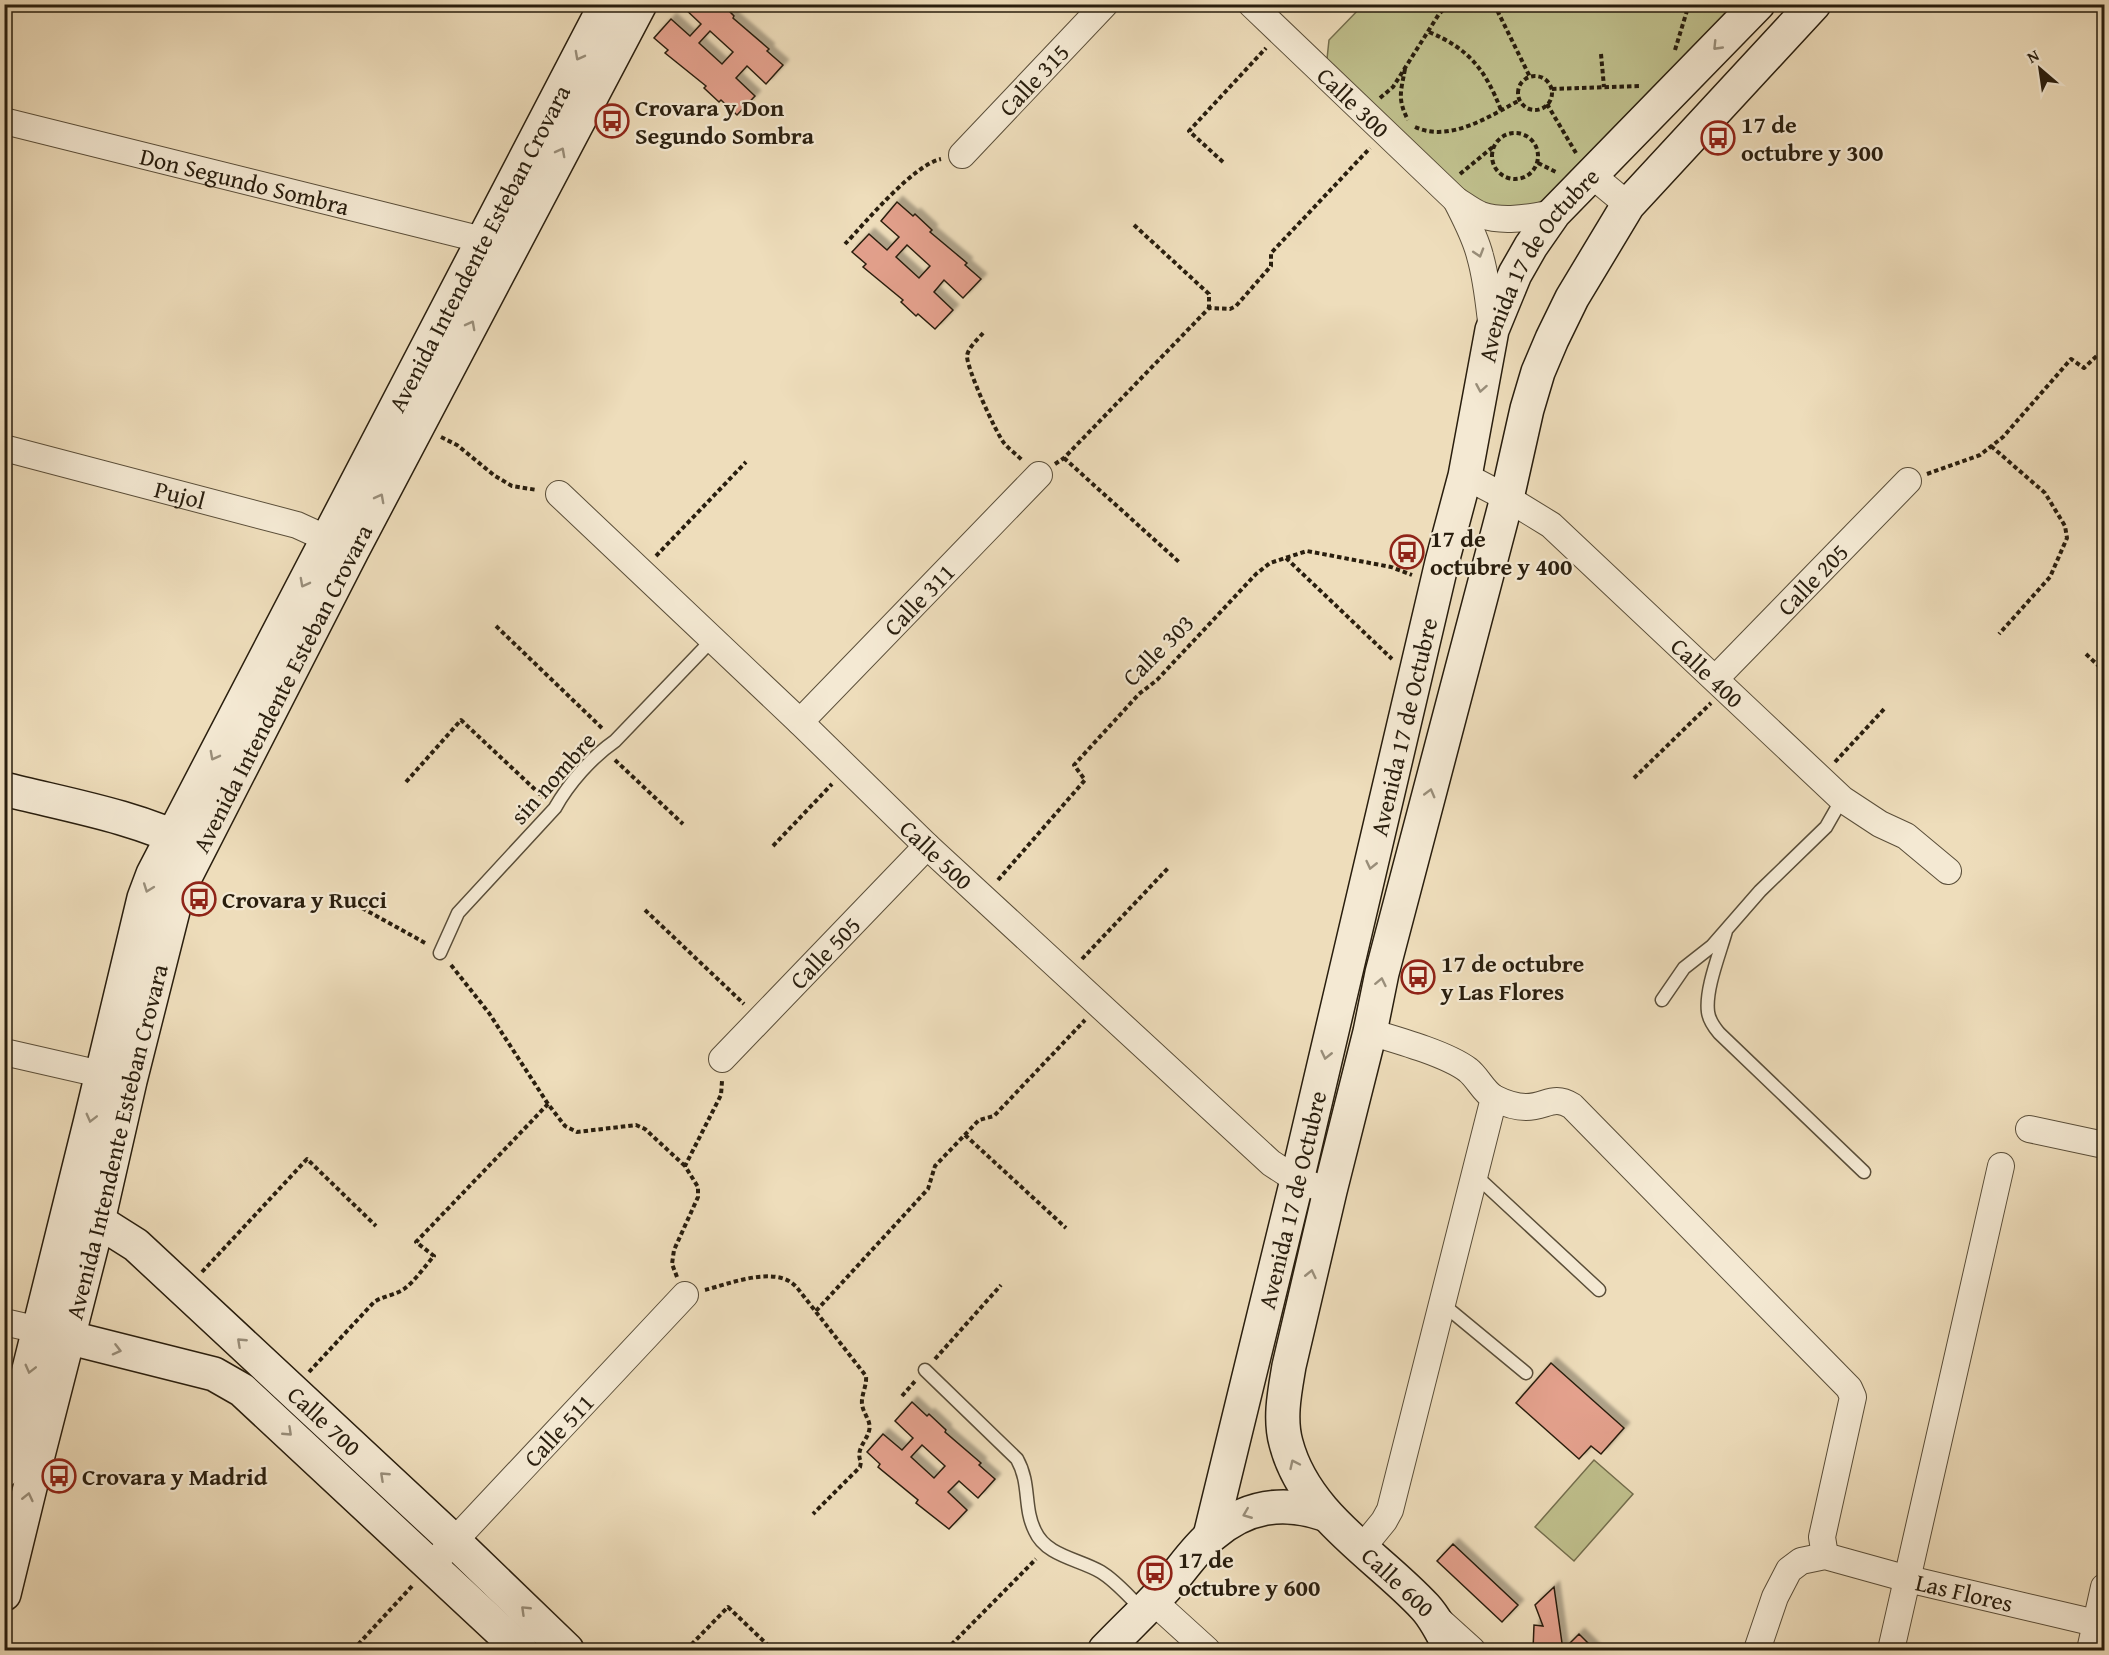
<svg xmlns="http://www.w3.org/2000/svg" width="2109" height="1655" viewBox="0 0 2109 1655" font-family="'Gentium Book Plus',serif">
  <defs>
    <filter id="shadow"><feDropShadow dx="5.5" dy="-5.5" stdDeviation="1.5" flood-color="#0004"/></filter>
  </defs>
  <rect width="100%" height="100%" fill="#edb"/>
  <filter id="stains"><feTurbulence type="fractalNoise" baseFrequency=".00333" numOctaves="4"/><feColorMatrix values="0 0 0 0 .2 0 0 0 0 .09 0 0 0 0 .02 0 0 0 .5 -.17"/></filter>
  <radialGradient id="worn" r=".72"><stop offset=".6" stop-color="#630" stop-opacity="0"/><stop offset="1" stop-color="#630" stop-opacity=".3"/></radialGradient>
  <path fill="#bfbf8c" stroke="#746e4d" stroke-width="1.5" d="M1363,5H1735L1555,195C1522,213 1501,211 1466,196L1327,59L1329,40Z
    M1594,1460L1633,1494L1574,1561L1535,1527Z"/>
  <path fill="#e4a18d" stroke="#291e0e" stroke-width="1.5" fill-rule="evenodd" filter="url(#shadow)" d="M685,4H722L734,16L733,18L769,49L767,51L783,65L766,84L747,66L736,78L755,96L737,115L721,100L719,102L704,88L706,86L665,53L668,50L654,38L671,19L690,36L701,24L683,7ZM710,31L733,52L722,64L699,43Z
    M897,202L913,216L915,214L932,230L930,232L967,263L965,265L981,279L963,298L944,280L934,292L953,310L935,329L918,314L916,316L901,302L903,300L863,267L866,264L852,252L869,234L887,250L899,237L881,221ZM907,245L930,266L919,278L896,257Z
    M1551,1363L1624,1428L1601,1454L1591,1446L1579,1459L1516,1403Z
    M912,1402L927,1416L929,1414L946,1430L945,1432L981,1463L979,1465L995,1479L978,1498L959,1481L948,1492L967,1510L949,1529L916,1503L918,1500L878,1467L880,1464L867,1452L883,1434L902,1450L913,1438L895,1421ZM922,1445L945,1466L934,1478L911,1457Z
    M1453,1544L1518,1605L1502,1622L1437,1561Z
    M1554,1587L1563,1650L1579,1634L1595,1650H1533L1534,1625L1543,1626L1535,1605Z"/>
  <g fill="none" stroke-linecap="round" stroke-linejoin="round">
    <g stroke="#5a4e39" stroke-width="15">
      <path id="lane" d="M1726,931C1720,953 1705,989 1708,1012C1709,1020 1714,1027 1719,1033L1864,1172
        M440,953L458,913L555,808C569,783 592,757 615,741L712,640
        M1662,1000L1684,968L1712,946L1760,891L1826,827L1842,799
        M1474,1174L1599,1290
        M1440,1310L1451,1311L1526,1373
        M925,1370L1017,1459C1031,1484 1023,1507 1035,1531C1046,1556 1079,1559 1101,1572C1116,1581 1130,1598 1143,1610"/>
    </g>
    <g stroke="#5a4e39" stroke-width="28">
      <g id="street">
        <path id="s1" d="M1251,4L1456,200C1464,205 1473,212 1481,215C1505,223 1531,217 1554,213"/>
        <path id="s2" d="M4,121L483,240"/>
        <path id="s3" d="M962,155L1105,4"/>
        <path d="M1593,176L1628,205"/>
        <path d="M1456,200C1465,218 1475,236 1480,256C1487,280 1489,305 1492,330"/>
        <path id="s4" d="M4,448L297,525L343,546"/>
        <path id="s5" d="M1465,476L1507,498L1551,525L1842,799L1880,824L1906,836L1948,871"/>
        <path id="s6" d="M559,494L800,722L927,846L1271,1163L1297,1180L1330,1191"/>
        <path id="s7" d="M1716,678L1908,481"/>
        <path id="s8" d="M800,722L1039,475"/>
        <path d="M4,1052L118,1078"/>
        <path id="s9" d="M722,1059L927,846"/>
        <path d="M1494,1098C1504,1103 1515,1107 1526,1107C1546,1107 1553,1094 1572,1106L1849,1388L1853,1397L1822,1537L1825,1556"/>
        <path d="M2029,1129L2104,1145"/>
        <path d="M4,1322L39,1330"/>
        <path d="M1362,1548L1384,1521L1390,1510L1494,1098C1483,1091 1478,1078 1468,1070C1447,1054 1397,1040 1370,1032"/>
        <path id="s10" d="M442,1554L685,1295"/>
        <path d="M1153,1601L1207,1650"/>
        <path d="M1441,1622L1472,1650"/>
        <path id="s11" d="M1757,1650L1775,1597L1789,1570L1801,1561L1825,1556L1908,1579L2104,1625"/>
        <path d="M1891,1650L2001,1166"/>
        <path d="M2090,1650L2104,1587"/>
      </g>
    </g>
    <g stroke="#291e0e" stroke-width="36">
      <g id="secondary">
        <path d="M4,789C67,805 134,816 192,845"/>
        <path id="s12" d="M77,1217L98,1221L136,1245L454,1541L567,1650"/>
        <path d="M47,1332L214,1374L242,1390L521,1650"/>
        <path id="s13" d="M4,1470C52,1280 99,1089 144,898L153,874L606,4"/>
        <path id="s14" d="M1210,1536L1297,1180L1442,562L1465,476L1492,330L1515,274L1531,246L1554,213L1758,4"/>
        <path id="s15" d="M4,1594L36,1463L98,1221L130,1081L178,891L352,551L640,4"/>
        <path d="M1105,1650C1126,1628 1149,1607 1169,1584C1183,1568 1196,1548 1212,1535C1246,1506 1282,1500 1324,1514"/>
        <path d="M1451,1650C1444,1636 1436,1619 1425,1607C1377,1555 1305,1516 1286,1443C1279,1418 1285,1390 1289,1366L1330,1191L1370,1032L1382,973L1507,498L1527,409L1538,372L1552,339L1572,298L1628,205L1814,4"/>
      </g>
    </g>
    <path stroke="#291e0e" stroke-width="4" stroke-dasharray="4.5 3" stroke-linecap="butt" d="M1494,4L1530,77
      M1429,32C1469,49 1485,69 1501,110
      M1675,50L1689,4
      M1601,54L1604,87
      M1405,69C1401,91 1397,99 1408,120
      M1518 93a17 17 0 1 1 34 0a17 17 0 1 1-34 0Z
      M1552,89L1641,86
      M1380,98L1393,87L1439,14L1449,4
      M1547,104L1576,153
      M1415,127C1450,143 1490,116 1520,100
      M1492 156a23 23 0 1 1 46 0a23 23 0 1 1-46 0Z
      M1223,162L1189,131L1266,48
      M1538,163L1558,173
      M1460,174L1494,146
      M1134,225L1209,294V308
      M845,244C866,222 913,165 941,159
      M983,333C978,339 968,348 967,356C967,369 996,433 1004,443C1009,449 1016,454 1022,460
      M441,437L457,445L495,476L512,486L537,490
      M1991,446L2045,493L2065,526L2067,538L2050,577L1999,634
      M1064,458L1179,562
      M1055,464L1064,458L1209,308L1230,309L1236,306L1271,266V253L1370,148
      M1927,474L1980,455L2003,437L2071,359L2084,368L2104,349
      M656,556L746,462
      M1286,558L1392,659
      M496,626L604,730
      M2086,654L2104,671
      M615,760L683,824
      M1835,762L1886,707
      M1634,778L1711,703
      M406,782L461,720L543,797
      M773,846L832,784
      M998,880L1085,780L1074,765L1139,694L1157,680L1256,574L1270,563L1307,551L1391,567L1412,575
      M362,908L427,944
      M645,910L744,1004
      M1082,959L1169,867
      M451,965L489,1013L548,1104L565,1126L577,1132L636,1125L645,1129L685,1166
      M965,1135L1066,1228
      M202,1272L307,1159L376,1226
      M677,1277L672,1264L674,1250L698,1197V1187L685,1166L721,1095L722,1081
      M705,1290C728,1284 771,1267 792,1283C796,1286 799,1290 802,1294L866,1376C867,1386 861,1395 862,1404C863,1414 872,1421 869,1431C866,1442 855,1450 861,1462L860,1467L813,1514
      M816,1311L928,1189L935,1166L979,1120L994,1116L1085,1020
      M935,1359L1001,1285
      M309,1372L374,1302C383,1296 395,1295 404,1289C415,1281 425,1266 434,1256L416,1242L548,1104
      M902,1396L916,1380
      M353,1650L413,1585
      M686,1650L728,1607L773,1650
      M946,1650L1036,1559"/>
    <use href="#lane" stroke="#f4e9d3" stroke-width="12"/>
    <use href="#street" stroke="#f4e9d3" stroke-width="26"/>
    <use href="#secondary" stroke="#f4e9d3" stroke-width="33"/>
  </g>
  <defs><path id="oneway-chevron" d="M-2-3.5L2.5 0L-2 3.5" fill="none" stroke-width="1.6" stroke-linecap="round" stroke-linejoin="round" transform="scale(1.5)"/></defs>
  <g stroke="#998e7a">
    <use href="#oneway-chevron" transform="translate(1717 46) rotate(134)"/>
    <use href="#oneway-chevron" transform="translate(579 56) rotate(118)"/>
    <use href="#oneway-chevron" transform="translate(561 152) rotate(-62)"/>
    <use href="#oneway-chevron" transform="translate(1479 253) rotate(73)"/>
    <use href="#oneway-chevron" transform="translate(471 325) rotate(-62)"/>
    <use href="#oneway-chevron" transform="translate(1481 388) rotate(100)"/>
    <use href="#oneway-chevron" transform="translate(380 498) rotate(-62)"/>
    <use href="#oneway-chevron" transform="translate(304 583) rotate(118)"/>
    <use href="#oneway-chevron" transform="translate(214 756) rotate(118)"/>
    <use href="#oneway-chevron" transform="translate(1430 793) rotate(-75)"/>
    <use href="#oneway-chevron" transform="translate(1371 865) rotate(103)"/>
    <use href="#oneway-chevron" transform="translate(148 888) rotate(110)"/>
    <use href="#oneway-chevron" transform="translate(1381 982) rotate(-78)"/>
    <use href="#oneway-chevron" transform="translate(1326 1055) rotate(103)"/>
    <use href="#oneway-chevron" transform="translate(91 1118) rotate(104)"/>
    <use href="#oneway-chevron" transform="translate(1311 1274) rotate(-77)"/>
    <use href="#oneway-chevron" transform="translate(241 1342) rotate(-137)"/>
    <use href="#oneway-chevron" transform="translate(117 1350) rotate(14)"/>
    <use href="#oneway-chevron" transform="translate(30 1369) rotate(104)"/>
    <use href="#oneway-chevron" transform="translate(288 1432) rotate(43)"/>
    <use href="#oneway-chevron" transform="translate(1294 1464) rotate(-115)"/>
    <use href="#oneway-chevron" transform="translate(384 1476) rotate(-137)"/>
    <use href="#oneway-chevron" transform="translate(28 1497) rotate(-77)"/>
    <use href="#oneway-chevron" transform="translate(1247 1514) rotate(158)"/>
    <use href="#oneway-chevron" transform="translate(525 1610) rotate(-136)"/>
  </g>
  <defs>
    <g id="bus-ring" transform="scale(1.725)"><circle r="9.5" fill="#f4e9d3" stroke="#8f2418" stroke-width="1.5"/><path d="M-5-6H5V4H4V6H2V4H-2V6H-4V4H-5ZM-3.5-4V0h7V-4ZM-3.5 1.2v1.5H-2V1.2ZM2 1.2v1.5H3.5V1.2Z" fill="#8f2418"/></g>
  </defs>
  <g fill-rule="evenodd">
    <use href="#bus-ring" x="612" y="121"/>
    <use href="#bus-ring" x="1718" y="138"/>
    <use href="#bus-ring" x="1407" y="552"/>
    <use href="#bus-ring" x="199" y="899"/>
    <use href="#bus-ring" x="1418" y="977"/>
    <use href="#bus-ring" x="59" y="1476"/>
    <use href="#bus-ring" x="1155" y="1573"/>
  </g>
  <g text-anchor="middle" dominant-baseline="central" stroke-width="4.5" stroke-linejoin="round" paint-order="stroke">
    <g font-size="24" fill="#291e0e" stroke="#f4e9d3">
      <text stroke="none"><textPath href="#s3" startOffset="104">Calle 315</textPath></text>
      <text stroke="none"><textPath href="#s1" startOffset="142">Calle 300</textPath></text>
      <text stroke="none"><textPath href="#s2" startOffset="248">Don Segundo Sombra</textPath></text>
      <text stroke="none"><textPath href="#s13" startOffset="1320">Avenida Intendente Esteban Crovara</textPath></text>
      <text stroke="none"><textPath href="#s14" startOffset="1318">Avenida 17 de Octubre</textPath></text>
      <text stroke="none"><textPath href="#s4" startOffset="182">Pujol</textPath></text>
      <text stroke="none"><textPath href="#s7" startOffset="138">Calle 205</textPath></text>
      <text stroke="none"><textPath href="#s8" startOffset="171">Calle 311</textPath></text>
      <text transform="translate(1158 650) rotate(-45)">Calle 303</text>
      <text stroke="none"><textPath href="#s5" startOffset="314">Calle 400</textPath></text>
      <text stroke="none"><textPath href="#s15" startOffset="952">Avenida Intendente Esteban Crovara</textPath></text>
      <text stroke="none"><textPath href="#s14" startOffset="832">Avenida 17 de Octubre</textPath></text>
      <text transform="translate(553 778) rotate(-48)">sin nombre</text>
      <text stroke="none"><textPath href="#s6" startOffset="522">Calle 500</textPath></text>
      <text stroke="none"><textPath href="#s9" startOffset="148">Calle 505</textPath></text>
      <text stroke="none"><textPath href="#s15" startOffset="466">Avenida Intendente Esteban Crovara</textPath></text>
      <text stroke="none"><textPath href="#s14" startOffset="346">Avenida 17 de Octubre</textPath></text>
      <text stroke="none"><textPath href="#s12" startOffset="324">Calle 700</textPath></text>
      <text stroke="none"><textPath href="#s10" startOffset="170">Calle 511</textPath></text>
      <text transform="translate(1398 1582) rotate(43)">Calle 600</text>
      <text stroke="none"><textPath href="#s11" startOffset="270">Las Flores</textPath></text>
    </g>
    <g font-size="24" font-weight="bold" fill="#291e0e" stroke="#f4e9d3" text-anchor="start">
      <text x="635" y="107">Crovara y Don<tspan x="635" dy="28">Segundo Sombra</tspan></text>
      <text x="1741" y="124">17 de<tspan x="1741" dy="28">octubre y 300</tspan></text>
      <text x="1430" y="538">17 de<tspan x="1430" dy="28">octubre y 400</tspan></text>
      <text x="222" y="899">Crovara y Rucci</text>
      <text x="1441" y="963">17 de octubre<tspan x="1441" dy="28">y Las Flores</tspan></text>
      <text x="82" y="1476">Crovara y Madrid</text>
      <text x="1178" y="1559">17 de<tspan x="1178" dy="28">octubre y 600</tspan></text>
    </g>
  </g>
  <rect width="2109" height="1655" fill="none" stroke="#edb" stroke-width="24"/>
  <rect x="6" y="6" width="2097" height="1643" fill="none" stroke="#291e0e" stroke-width="3"/>
  <rect x="12" y="12" width="2085" height="1631" fill="none" stroke="#291e0e" stroke-width="1.5"/>
  <g transform="translate(2040 69) rotate(331)" stroke="#f4e9d3" stroke-width="4.5" paint-order="stroke">
  <path d="M0-4.5L10 22L0 15L-10 22Z" fill="#291e0e"/>
  <text y="-9" font-size="16" font-weight="bold" text-anchor="middle" fill="#291e0e">N</text>
  </g>
  <rect width="100%" height="100%" filter="url(#stains)"/>
  <rect width="100%" height="100%" fill="url(#worn)"/>
</svg>
